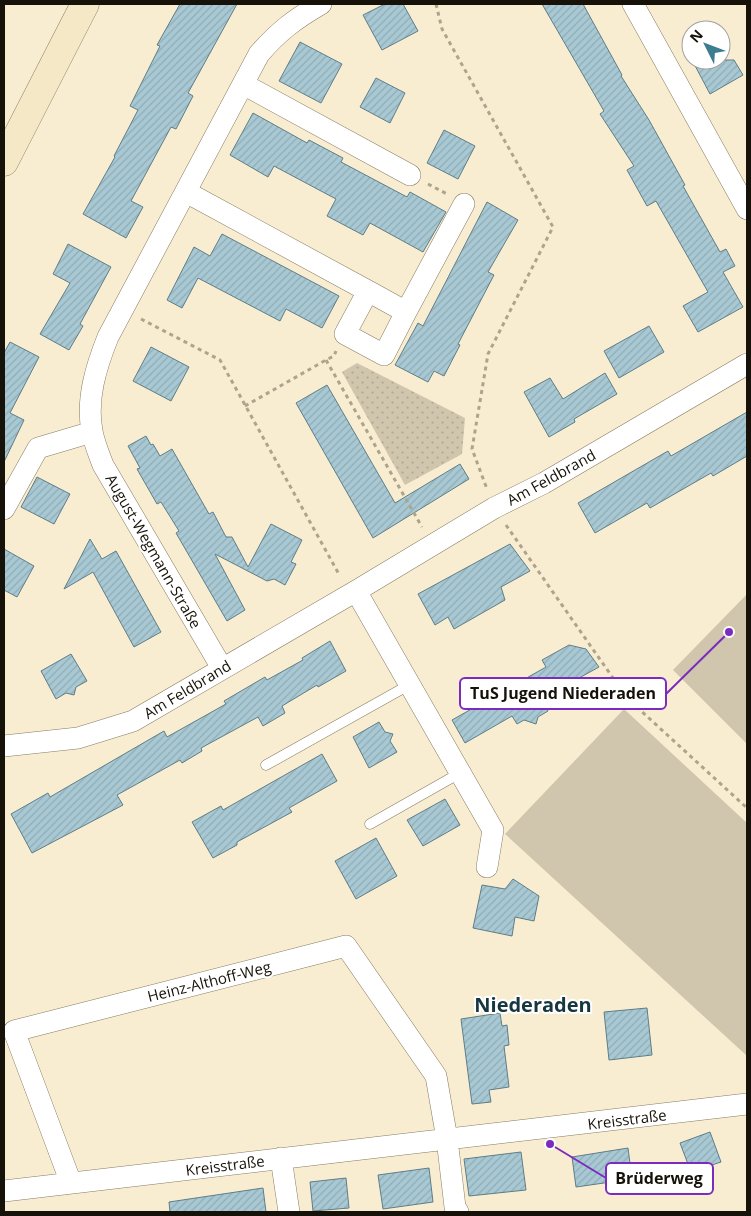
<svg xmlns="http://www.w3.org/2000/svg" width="751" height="1216" viewBox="0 0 751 1216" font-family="'Open Sans',sans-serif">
  <defs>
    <pattern id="green-dots" width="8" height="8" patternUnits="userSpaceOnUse" patternTransform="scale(1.25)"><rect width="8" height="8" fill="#d0c6ae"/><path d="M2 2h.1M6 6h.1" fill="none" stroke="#b2a994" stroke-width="1.8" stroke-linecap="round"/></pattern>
    <pattern id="building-hatch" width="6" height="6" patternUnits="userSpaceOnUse" patternTransform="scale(1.25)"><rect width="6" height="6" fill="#a8c9d4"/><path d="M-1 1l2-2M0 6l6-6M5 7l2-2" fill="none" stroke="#90acb5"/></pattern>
  </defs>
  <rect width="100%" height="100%" fill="#f9edd1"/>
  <path fill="url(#green-dots)" d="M357,363L465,418L462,454L405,485L342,372Z"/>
  <path fill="#d0c6ae" d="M747,594V744L673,670Z
    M624,709L747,823V1056L505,834Z"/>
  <path fill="url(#building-hatch)" stroke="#5e7d87" d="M180,4H237L188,93L193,96L176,129L171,127L131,201L143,207L126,238L83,214L115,157L114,156L138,110L130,106L160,46L157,45Z
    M385,4H403L418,31L382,50L363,15Z
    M542,4H583L622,75L621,76L649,120L685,185L683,186L720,252L726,249L735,266L723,272L743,307L698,332L683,306L708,292L656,201L647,206L627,170L634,166L600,114L604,111Z
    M300,42L342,64L321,103L279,81Z
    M692,60H734L743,75L710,94Z
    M376,78L405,93L390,123L360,107Z
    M253,113L307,143L309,140L343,158L341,162L407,197L410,192L446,212L423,252L370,223L363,235L327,216L336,199L274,166L268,177L230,155Z
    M444,130L475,146L458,179L427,163Z
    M487,202L518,220L488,272L494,275L458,344L460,345L444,376L434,371L428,382L395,365L418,323L423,326Z
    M222,234L339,296L322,328L286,309L280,321L198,278L182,308L167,300L194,247L210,256Z
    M68,244L111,267L80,324L83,326L69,350L40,334L70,283L53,274Z
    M649,326L664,352L619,378L604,351Z
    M10,342L39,357L10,413L24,420L4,462V353Z
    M151,347L189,367L171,401L133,381Z
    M605,373L617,394L574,419L575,422L549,437L524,392L550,378L563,399Z
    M327,385L395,503L460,464L469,479L373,538L296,403Z
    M747,412V456L713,476L711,473L650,508L647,503L595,533L578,503L668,451L671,456Z
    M146,436L151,445L153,444L160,456L172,449L209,514L213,512L226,537H232L248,567L271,524L302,540L291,562L296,564L285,585L274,579L267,581L215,554L245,610L227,621L176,533L179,531L161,502L157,504L137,469L140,468L128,446Z
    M37,477L70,494L54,524L21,507Z
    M90,539L102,559L116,551L161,632L134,647L93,572L64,589Z
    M510,544L530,571L501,587L505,600L454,629L448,617L435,625L418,594Z
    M4,549L34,566L17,597L4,590Z
    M330,641L346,671L318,687L317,685L282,706L285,713L263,726L258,717L201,748L202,751L182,763L180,760L117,795L123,805L32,853L11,814L48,793L50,797L164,731L167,737L226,704L224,701L265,677L267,680L303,660L302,658Z
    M569,645L586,649L599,667L541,699L548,711L538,717L536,724L524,720L517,724L512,716L465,743L452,720L546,667L542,660Z
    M71,654L87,681L76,687L74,695L66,693L56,699L41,671Z
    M379,722L385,732L393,734L390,741L397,752L369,768L353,737Z
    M322,754L337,781L289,808L292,812L237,842V845L213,858L192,822L221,806L223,810Z
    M445,799L460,825L423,846L407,820Z
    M376,838L397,876L356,899L335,861Z
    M513,879L539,896L534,921L515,917L512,936L473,928L482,885L505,889Z
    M647,1008L652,1055L609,1060L604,1012Z
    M500,1013L502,1026L507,1025L509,1045L504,1046L509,1087L489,1090L491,1102L472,1104L461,1019Z
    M710,1132L721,1162L691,1172L680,1143Z
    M628,1148L632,1179L576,1187L572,1157Z
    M521,1152L526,1190L469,1196L464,1159Z
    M429,1168L433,1202L383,1209L378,1175Z
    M346,1178L349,1208L313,1211L310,1182Z
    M263,1188L266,1212H170L169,1202Z"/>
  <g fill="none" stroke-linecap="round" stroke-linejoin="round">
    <g stroke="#877c63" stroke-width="11">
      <path id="lane" d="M266,765L409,685
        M370,824L460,773"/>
    </g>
    <g stroke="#877c63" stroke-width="22">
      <path id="street" d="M633,4L747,209
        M243,84L410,175
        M186,192L368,291
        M406,312L384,355L345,334L368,291L406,312L464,204
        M4,509L38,448L92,432
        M356,591L493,830L487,867
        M222,668L103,465C99,454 94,443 92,431C86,399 96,367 108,337L259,54C279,31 295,19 321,4
        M4,746L78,738L133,721L356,591L494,508L544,483L747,364
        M281,1158L289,1212
        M71,1183L14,1031L346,946L436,1076L447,1139L455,1207L458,1212
        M4,1191L747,1104"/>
    </g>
    <g stroke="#877c63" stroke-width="29">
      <path id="secondary" d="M4,162L85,4"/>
    </g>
    <path stroke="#ada48e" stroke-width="3" stroke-dasharray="4 4" stroke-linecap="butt" d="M436,4L442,29L553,227L488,354L472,449L487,489
      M428,184L447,194
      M141,319L220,360L340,576
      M326,360L422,527
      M245,406L326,360L334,356L336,351
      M506,525L627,698L747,808"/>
    <use href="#lane" stroke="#fff" stroke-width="10"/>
    <use href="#street" stroke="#fff" stroke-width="21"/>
    <use href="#secondary" stroke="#f5e8c6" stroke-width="28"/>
  </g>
  <g text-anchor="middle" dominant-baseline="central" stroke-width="4" stroke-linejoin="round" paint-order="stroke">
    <g font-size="15" fill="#161209" stroke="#fff">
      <text transform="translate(551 477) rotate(-29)">Am Feldbrand</text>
      <text transform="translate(154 551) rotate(60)">August-Wegmann-Straße</text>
      <text transform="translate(187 689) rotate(-31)">Am Feldbrand</text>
      <text transform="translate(209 981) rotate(-14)">Heinz-Althoff-Weg</text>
      <text transform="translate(627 1119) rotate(-7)">Kreisstraße</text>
      <text transform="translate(225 1165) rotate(-7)">Kreisstraße</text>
    </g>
    <g font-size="20" font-weight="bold" fill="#173740" stroke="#fff">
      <text x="533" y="1004">Niederaden</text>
    </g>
  </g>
  <path fill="none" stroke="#7b2cbf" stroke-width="2" d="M729 632L666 694M550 1144L606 1178"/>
  <g fill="#7b2cbf" stroke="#fff" stroke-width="2">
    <circle cx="729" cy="632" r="5"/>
    <circle cx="550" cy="1144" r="5"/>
  </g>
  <g fill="#fff" stroke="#7b2cbf" stroke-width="2">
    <rect x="460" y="678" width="206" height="31" rx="5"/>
    <rect x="606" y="1163" width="107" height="31" rx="5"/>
  </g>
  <g font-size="16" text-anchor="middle" font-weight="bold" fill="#161209">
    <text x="563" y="699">TuS Jugend Niederaden</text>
    <text x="659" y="1184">Brüderweg</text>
  </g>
  <rect width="751" height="1216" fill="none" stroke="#161209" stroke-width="10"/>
  <g transform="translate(706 45) rotate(312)"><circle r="24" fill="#ffffff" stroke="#a2a09d"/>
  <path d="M0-4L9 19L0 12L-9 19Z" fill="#3c7d8f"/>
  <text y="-8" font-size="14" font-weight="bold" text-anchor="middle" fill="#161209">N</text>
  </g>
</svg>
